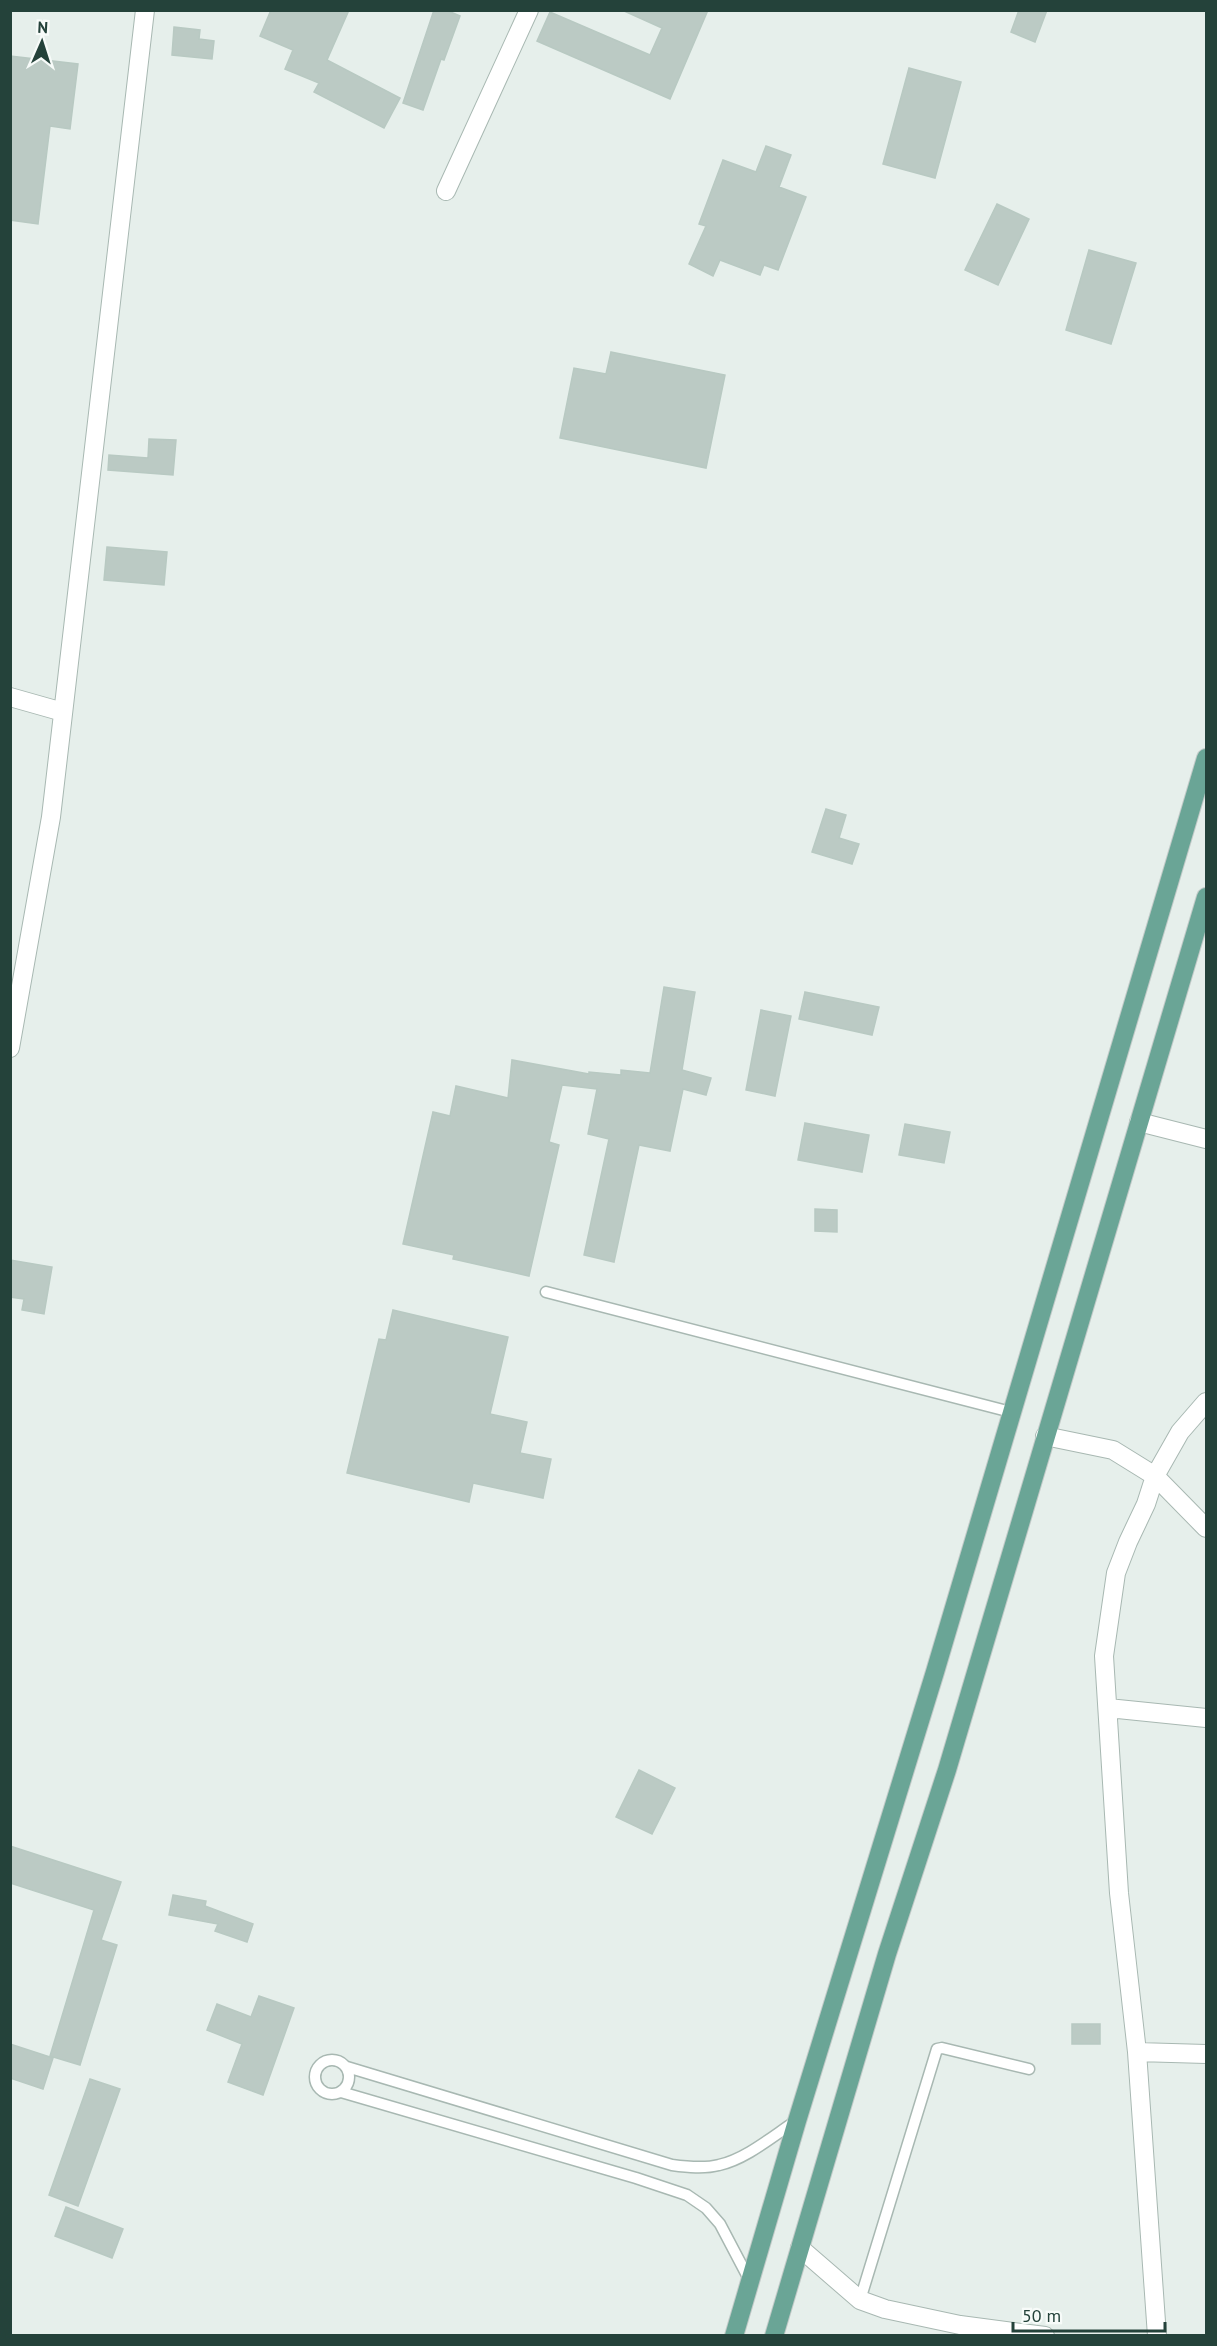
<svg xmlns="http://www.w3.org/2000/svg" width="1217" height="2346" viewBox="0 0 1217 2346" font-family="'PT Sans',sans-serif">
  <rect width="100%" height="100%" fill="#e6efeb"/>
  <path fill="#bbcac4" stroke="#b8c9c2" stroke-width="1.5" d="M271,10H349L327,60L400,98L384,128L314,92L319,83L285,69L293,50L260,36Z
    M434,10H446L460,16L444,60L441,59L423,110L403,103Z
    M622,10H708L670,99L537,41L550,12L650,55L662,28Z
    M1019,10H1047L1035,42L1011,32Z
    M174,27L200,30L199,39L214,41L212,59L172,55Z
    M10,56L78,64L70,129L50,126L38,224L10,220Z
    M909,68L961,82L935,178L883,164Z
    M766,146L791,155L779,187L806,197L778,270L764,265L760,275L720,260L713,276L689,264L706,226L699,224L723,160L756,172Z
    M997,204L1029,219L998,285L965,270Z
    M1089,250L1136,263L1111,344L1066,330Z
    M611,352L725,375L706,468L560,438L574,368L606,374Z
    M149,439L176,440L173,475L108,470L109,455L148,458Z
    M107,547L167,552L164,585L104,580Z
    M826,809L846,815L839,838L859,844L852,864L812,852Z
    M664,987L695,992L682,1070L711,1078L706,1095L683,1089L670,1151L639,1145L614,1262L584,1255L609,1139L588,1134L597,1089L562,1085L549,1142L559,1145L529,1276L453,1259L454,1255L403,1244L433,1112L450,1116L456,1086L508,1098L512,1060L589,1074V1072L621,1075V1070L650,1073Z
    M805,992L879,1007L872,1035L799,1019Z
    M761,1010L791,1016L775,1096L746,1090Z
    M805,1123L869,1135L862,1172L798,1160Z
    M905,1124L950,1132L944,1163L899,1155Z
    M815,1209L837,1210V1232L815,1231Z
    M10,1260L52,1267L44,1314L22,1310L24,1299L10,1297Z
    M393,1310L508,1337L490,1414L527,1422L520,1453L551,1459L543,1498L473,1483L469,1502L347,1473L379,1339L386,1340Z
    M639,1770L675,1788L652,1834L616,1817Z
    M10,1846L121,1882L101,1940L117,1945L80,2065L50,2056L94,1910L10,1883Z
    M173,1895L206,1901L205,1906L253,1924L247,1942L215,1931L218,1924L169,1915Z
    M259,1996L294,2008L263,2095L228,2082L242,2044L207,2030L217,2004L251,2017Z
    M1072,2024H1100V2044H1072Z
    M10,2044L53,2058L43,2089L10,2078Z
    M90,2079L120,2089L78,2206L49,2195Z
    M66,2207L123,2229L112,2258L55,2236Z"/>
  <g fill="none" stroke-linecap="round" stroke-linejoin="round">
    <g stroke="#a8b8b2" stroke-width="13">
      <path id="service" d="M546,1292L1011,1412
        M315 2077a17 17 0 1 1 34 0a17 17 0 1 1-34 0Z
        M347,2067L672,2165C687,2167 704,2169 719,2165C746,2159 773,2136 796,2121
        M341,2092L636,2178L687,2195L706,2208L720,2224L750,2281
        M860,2300L937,2049L942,2048L1029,2069"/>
    </g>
    <g stroke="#a8b8b2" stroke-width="20">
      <path id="minor" d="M446,191L529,10
        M10,697L63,712
        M10,1048L51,817L145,10
        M1139,1122L1206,1139
        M1045,1436L1113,1450L1155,1476L1206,1528
        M1108,1708L1206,1718
        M1137,2052L1206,2054
        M800,2248L860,2300L885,2309L960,2325L1045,2336
        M1157,2336L1137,2052L1119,1893L1104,1656L1116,1573L1128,1542L1146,1504L1155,1476L1180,1432L1206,1402"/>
    </g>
    <g stroke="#c2cac8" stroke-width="20">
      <path id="primary" d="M734,2336L797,2121L935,1672L1206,758
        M774,2336L887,1954L947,1770L1206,897"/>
    </g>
    <use href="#service" stroke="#fff" stroke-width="10"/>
    <use href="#minor" stroke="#fff" stroke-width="18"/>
    <use href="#primary" stroke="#6aa596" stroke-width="18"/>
  </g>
  <rect width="1217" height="2346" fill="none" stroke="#24423a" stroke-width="24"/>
  <g transform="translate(42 42) rotate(3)" stroke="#f7fbf9" stroke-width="4.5" paint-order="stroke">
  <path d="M0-4.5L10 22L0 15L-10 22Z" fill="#24423a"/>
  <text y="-9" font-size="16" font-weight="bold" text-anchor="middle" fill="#24423a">N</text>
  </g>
  <path d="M1013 2322v9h152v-9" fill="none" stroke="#24423a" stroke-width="3"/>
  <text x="1022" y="2322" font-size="18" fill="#24423a" stroke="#f7fbf9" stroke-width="4.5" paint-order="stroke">50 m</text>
</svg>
